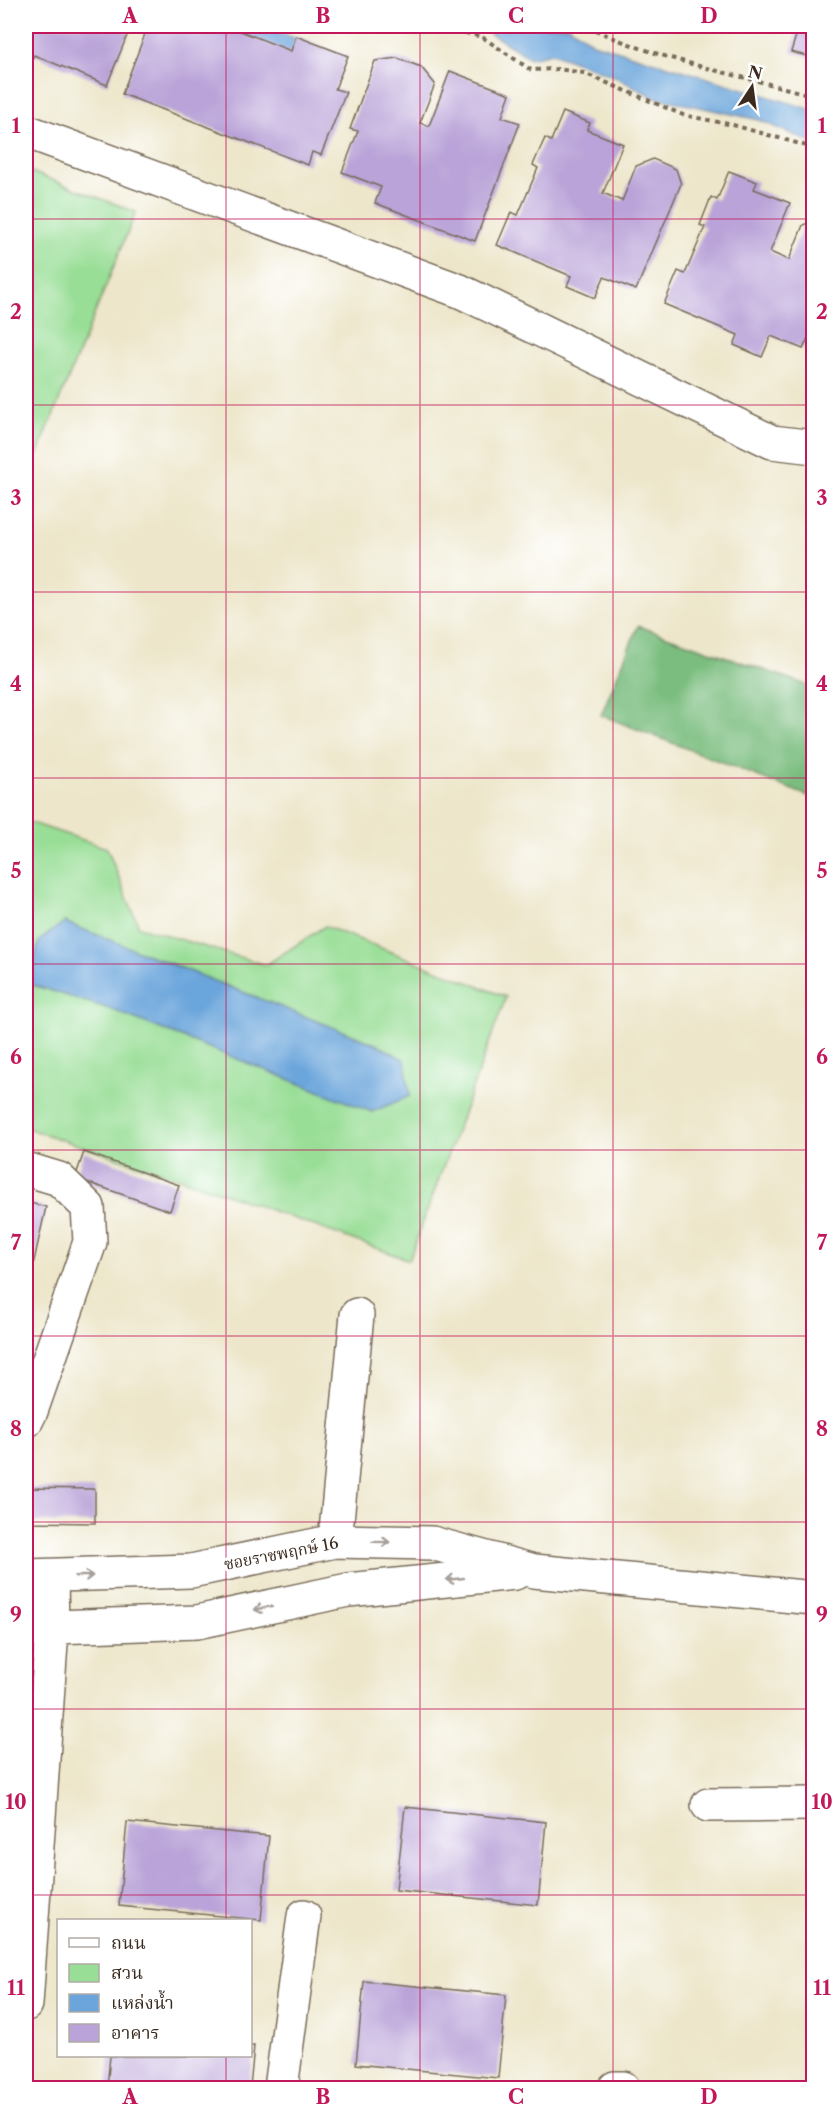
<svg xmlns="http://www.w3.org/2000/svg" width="839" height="2114" viewBox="0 0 839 2114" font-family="'Libre Caslon Text','Noto Serif Thai',serif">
  <rect width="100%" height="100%" fill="#fff"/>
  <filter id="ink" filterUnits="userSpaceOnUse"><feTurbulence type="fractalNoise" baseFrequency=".0167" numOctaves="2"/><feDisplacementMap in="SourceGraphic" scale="12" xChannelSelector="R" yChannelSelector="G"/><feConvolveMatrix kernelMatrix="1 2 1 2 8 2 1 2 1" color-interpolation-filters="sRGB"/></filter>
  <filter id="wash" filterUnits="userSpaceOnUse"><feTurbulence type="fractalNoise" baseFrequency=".008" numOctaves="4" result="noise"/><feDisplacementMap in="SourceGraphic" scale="24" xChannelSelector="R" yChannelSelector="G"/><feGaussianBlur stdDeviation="1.35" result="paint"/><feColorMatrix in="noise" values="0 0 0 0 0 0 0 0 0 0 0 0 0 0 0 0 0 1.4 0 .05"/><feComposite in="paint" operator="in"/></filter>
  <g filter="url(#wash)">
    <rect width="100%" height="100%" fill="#ede6ca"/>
    <path fill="#99de96" stroke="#6a845a" stroke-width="1.5" fill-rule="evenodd" d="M26,170L136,212L37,455L26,450Z
      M26,821L107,848L139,927L266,965L325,926L506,997L409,1260L212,1189L26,1128ZM64,922L378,1045L404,1060L110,1009L30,984Z"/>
    <path fill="#7abd7f" stroke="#5a744e" stroke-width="1.5" d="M638,626L813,687V798L601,715Z"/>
    <path fill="#6ba5db" stroke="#53687c" stroke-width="1.5" d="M227,26H264L307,43L300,60L225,30Z
      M478,26H569L593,43L813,110V143L759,120L653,97L614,76L552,53L530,58Z
      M64,922L378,1045L405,1060L410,1096L372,1112L110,1009L29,984L39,941Z"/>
    <g id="blocks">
      <path fill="#b9a3d8" d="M26,26H131L107,85L34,55L30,65L26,64Z
        M148,26H228L291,51L296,36L348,56L335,89L346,92L321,155L312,152L308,165L122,94Z
        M799,26H814L811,57L791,52Z
        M397,58L421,67L435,84L420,123L429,126L450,71L510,94L502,117L520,123L475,241L375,203L381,187L342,172L358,131L350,129L375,61Z
        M563,112L590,123L587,130L623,144L603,193L622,201L636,166L653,159L676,169L681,184L636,290L604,277L595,298L567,286L571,276L497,245L511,212L518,215L538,168L533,165L545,138L551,141Z
        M729,171L757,182L754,189L790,203L770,252L789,260L803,225L814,220V325L803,349L771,336L762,357L734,345L738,335L664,304L678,271L685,274L705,227L700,225L711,197L717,200Z
        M84,1152L179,1185L170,1211L75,1178Z
        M26,1202L46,1207L26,1297Z
        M26,1488L95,1489V1523L26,1522Z
        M405,1807L546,1822L538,1905L396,1890Z
        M127,1822L269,1836L261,1920L119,1906Z
        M364,1981L506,1995L498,2078L356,2064Z
        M250,2046H254L250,2088H107L110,2056H250Z"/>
    </g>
  </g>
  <g filter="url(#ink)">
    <use href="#blocks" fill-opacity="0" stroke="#796c5a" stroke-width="1.5"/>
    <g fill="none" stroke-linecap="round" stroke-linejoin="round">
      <g stroke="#796c5a" stroke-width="36">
        <path id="minor" d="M26,131L460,291L772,442L814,447
          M26,1169L59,1179L88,1207L90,1242L31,1411L26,1421
          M335,1541L357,1315
          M26,1576L191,1571L335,1541L432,1543L534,1571L814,1598
          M26,1628L197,1622L348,1590L515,1573
          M708,1805L814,1804
          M26,2004L52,1629L51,1577
          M281,2088L304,1916
          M615,2088H623"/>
      </g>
      <path stroke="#796c5a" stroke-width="4" stroke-dasharray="4.5 4.5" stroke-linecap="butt" d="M439,26L482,37L531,70L558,69L584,73L683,115L733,125L814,148
        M587,26C659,61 737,74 814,96"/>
      <use href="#minor" stroke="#fff" stroke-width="33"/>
    </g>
    <defs><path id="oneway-shaft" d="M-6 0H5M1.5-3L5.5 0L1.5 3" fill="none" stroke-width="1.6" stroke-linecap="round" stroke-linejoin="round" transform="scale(1.5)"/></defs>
    <g stroke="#a79f9a">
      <use href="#oneway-shaft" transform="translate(381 1542) rotate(1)"/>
      <use href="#oneway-shaft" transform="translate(84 1576) rotate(-2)"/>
      <use href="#oneway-shaft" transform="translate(455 1579) rotate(174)"/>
      <use href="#oneway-shaft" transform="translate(263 1608) rotate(168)"/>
    </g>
  </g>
  <path fill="none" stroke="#c2185b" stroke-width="1.5" stroke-opacity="0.55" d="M226,26V1920M420,26V2088M613,26V2088M26,219H814M26,405H814M26,592H814M26,778H814M26,964H814M26,1150H814M26,1336H814M26,1522H814M26,1709H814M26,1895H814M226,2056V2088"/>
  <g text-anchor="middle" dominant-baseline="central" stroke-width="6" stroke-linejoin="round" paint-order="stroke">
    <g font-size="16" fill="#3b2a1e" stroke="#fff">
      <text transform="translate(281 1553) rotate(-11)">ซอยราชพฤกษ์ 16</text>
    </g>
  </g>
  <rect width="839" height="2114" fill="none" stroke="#fff" stroke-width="66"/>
  <rect x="57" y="1919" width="195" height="138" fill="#ffffff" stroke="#b1aaa5" stroke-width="1.5"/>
  <rect x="69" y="1938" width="30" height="9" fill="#ffffff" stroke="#b1aaa5" stroke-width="1.5"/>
  <text x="111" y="1949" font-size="18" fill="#3b2a1e">ถนน</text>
  <rect x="69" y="1964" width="30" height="18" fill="#99de96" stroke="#b1aaa5" stroke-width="1.5"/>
  <text x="111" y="1979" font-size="18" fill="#3b2a1e">สวน</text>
  <rect x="69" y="1994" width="30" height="18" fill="#6ba5db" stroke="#b1aaa5" stroke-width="1.5"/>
  <text x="111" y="2009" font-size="18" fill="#3b2a1e">แหล่งน้ำ</text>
  <rect x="69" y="2024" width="30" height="18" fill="#b9a3d8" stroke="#b1aaa5" stroke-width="1.5"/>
  <text x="111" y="2039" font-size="18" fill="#3b2a1e">อาคาร</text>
  <g transform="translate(752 87) rotate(13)" stroke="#ffffff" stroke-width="4.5" paint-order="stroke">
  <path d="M0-4.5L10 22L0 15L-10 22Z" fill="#3b2a1e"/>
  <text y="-9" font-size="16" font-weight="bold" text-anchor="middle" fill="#3b2a1e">N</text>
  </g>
  <rect x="33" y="33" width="773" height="2048" fill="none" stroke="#c2185b" stroke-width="2"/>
  <g font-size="20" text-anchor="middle" font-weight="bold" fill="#c2185b">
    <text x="130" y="23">A</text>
    <text x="323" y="23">B</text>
    <text x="516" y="23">C</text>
    <text x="709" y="23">D</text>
    <text x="16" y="133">1</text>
    <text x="822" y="133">1</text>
    <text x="16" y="319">2</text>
    <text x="822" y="319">2</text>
    <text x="16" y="505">3</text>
    <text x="822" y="505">3</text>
    <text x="16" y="691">4</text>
    <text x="822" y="691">4</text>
    <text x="16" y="878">5</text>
    <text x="822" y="878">5</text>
    <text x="16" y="1064">6</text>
    <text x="822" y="1064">6</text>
    <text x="16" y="1250">7</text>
    <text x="822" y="1250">7</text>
    <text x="16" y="1436">8</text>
    <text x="822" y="1436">8</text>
    <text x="16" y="1622">9</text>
    <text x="822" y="1622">9</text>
    <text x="16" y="1809">10</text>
    <text x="822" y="1809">10</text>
    <text x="16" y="1995">11</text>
    <text x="822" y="1995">11</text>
    <text x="130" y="2104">A</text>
    <text x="323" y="2104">B</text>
    <text x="516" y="2104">C</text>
    <text x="709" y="2104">D</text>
  </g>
</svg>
